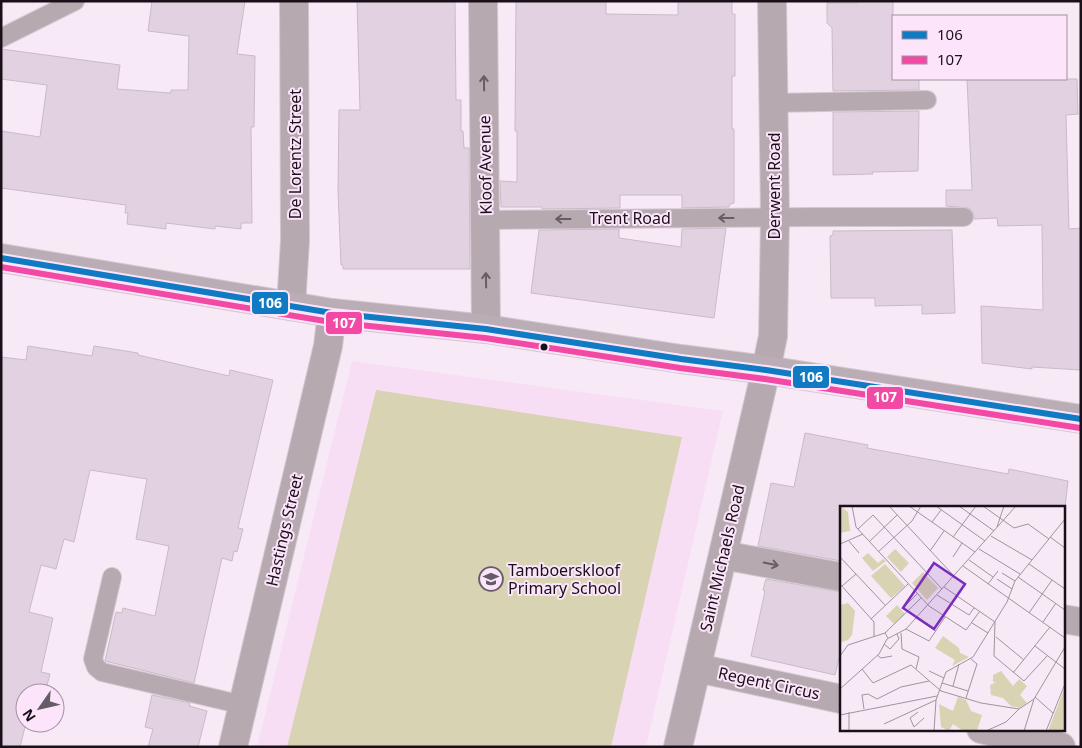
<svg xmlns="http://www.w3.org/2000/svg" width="1082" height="748" viewBox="0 0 1082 748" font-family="'Noto Sans',sans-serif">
  <rect width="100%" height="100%" fill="#f7eaf6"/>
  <path fill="#f8def5" d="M352,361L723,411L646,747H257Z"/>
  <path fill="#d7d3b3" d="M376,390L682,437L611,747H287Z"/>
  <path fill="#e2d2e1" stroke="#c7bcc6" d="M152,1H245L237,54L255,56L254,127H251L252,223H241V229L215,226V229L166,223V229L127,224L128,213H125L126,205L1,188V131L40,137L47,85L1,79V49L120,65L117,89L171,93V90H188L189,36L148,31Z
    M357,1H455L456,100H461V131H463L464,148H469L470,269H343V265H341L338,190L339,110H360Z
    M516,1H606V14L678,15V1H732V14H735V76H732V129H734V203L730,204L729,207L682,208V195H620V208L542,209V207H501L500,181L517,182V131H515Z
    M857,1H893V79H919V90L833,91L832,28L827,23V3H857Z
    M967,79H1077L1078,114L1066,115L1069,229L1081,228V370L1032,367V369L982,363L981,306L1043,310L1042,225L998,226L997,218L974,219L973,212L969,208L946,206V190H972Z
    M919,111L918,171L872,172L873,174L833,175V112Z
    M726,228L714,318L531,293L539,230L619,229V238L681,247L682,229Z
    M952,230L955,313L922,314V305L875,306V298H831L830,236L833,235V231Z
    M28,346L92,356L94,346L138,353V355L229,376L230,370L273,380L238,528L243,529L237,552L234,551L232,561L222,558L194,683L105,661L116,612L122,613L123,608L155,616L169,546L136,539L147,479L90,470L74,542L64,539L56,569L41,565L29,612L53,618L41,672L50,674L45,693H25L26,723L20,747H1V357L26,360Z
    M805,433L868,445L867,448L1008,474L1009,469L1068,481L1065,507H841V561L758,546L771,483L794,487Z
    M766,579L841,592V650L835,675L751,656L765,591L763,590Z
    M152,695L190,703L189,706L207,711L198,747H148L153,729L145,727Z"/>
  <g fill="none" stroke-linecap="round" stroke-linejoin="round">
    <g stroke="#d3c8d2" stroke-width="20">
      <path id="lane" d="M1,38L75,1
        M773,103L927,100
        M485,220L812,217H964
        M112,577L93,659L96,667L102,672L243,705"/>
    </g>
    <g stroke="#d3c8d2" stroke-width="30">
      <path id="street" d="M483,1L486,329
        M291,306L295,241L294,1
        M723,555L841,577
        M1063,619L1081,622
        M697,668L841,699
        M981,729L1061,747
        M233,747L328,346L332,313
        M678,747L766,370L773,336L775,217L772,1"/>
    </g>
    <g stroke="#d3c8d2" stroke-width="30">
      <path id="primary" d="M1,258L332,313L486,329L681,359L766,370L1081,419"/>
    </g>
    <use href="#lane" stroke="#b6aab0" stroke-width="18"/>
    <use href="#street" stroke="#b6aab0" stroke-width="28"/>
    <use href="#primary" stroke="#bbadb5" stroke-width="28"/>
    <g stroke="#fce5fa" stroke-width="10">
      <path id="bus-1" d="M1,258L332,313L486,329L681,359L766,370L1081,419"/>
    </g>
    <g stroke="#fce5fa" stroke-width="10">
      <path id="bus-2" d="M1,267L331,322L485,338L680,368L765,379L1080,428"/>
    </g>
    <use href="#bus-1" stroke="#107ac3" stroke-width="6"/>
    <use href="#bus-2" stroke="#f24aa4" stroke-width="6"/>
  </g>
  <defs><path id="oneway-shaft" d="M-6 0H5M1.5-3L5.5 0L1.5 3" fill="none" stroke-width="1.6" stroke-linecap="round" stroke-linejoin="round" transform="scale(1.25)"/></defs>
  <g stroke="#685d64">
    <use href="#oneway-shaft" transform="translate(484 83) rotate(-91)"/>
    <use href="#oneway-shaft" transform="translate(726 218) rotate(180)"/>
    <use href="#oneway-shaft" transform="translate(563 219) rotate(180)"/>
    <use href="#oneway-shaft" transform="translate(486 280) rotate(-91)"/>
    <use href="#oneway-shaft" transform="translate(771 564) rotate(11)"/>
  </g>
  <defs>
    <g id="school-ring" transform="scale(1.25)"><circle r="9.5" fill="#fce5fa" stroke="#675c66" stroke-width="1.5"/><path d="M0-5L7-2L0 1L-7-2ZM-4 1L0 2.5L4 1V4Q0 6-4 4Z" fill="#675c66"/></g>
  </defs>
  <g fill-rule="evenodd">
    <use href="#school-ring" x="491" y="579"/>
  </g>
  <circle fill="#1a1019" stroke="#fce5fa" stroke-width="2" cx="544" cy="347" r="4.5"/>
  <g text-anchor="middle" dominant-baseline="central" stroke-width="4" stroke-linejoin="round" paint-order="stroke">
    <g font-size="16" fill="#1a1019" stroke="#fce5fa">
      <text transform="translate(295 154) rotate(-90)">De Lorentz Street</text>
      <text transform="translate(485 165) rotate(-91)">Kloof Avenue</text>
      <text transform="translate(774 186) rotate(-90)">Derwent Road</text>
      <text x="630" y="218">Trent Road</text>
      <text transform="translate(284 530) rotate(-77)">Hastings Street</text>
      <text transform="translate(722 558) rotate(-77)">Saint Michaels Road</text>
      <text transform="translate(769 683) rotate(12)">Regent Circus</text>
    </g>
    <g font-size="16" fill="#1a1019" stroke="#fce5fa" text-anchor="start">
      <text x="508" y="570">Tamboerskloof<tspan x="508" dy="18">Primary School</tspan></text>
    </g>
  </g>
  <g transform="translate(840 506)">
    <rect width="225" height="225" fill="#f7eaf6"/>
    <path d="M0,0L8,6L10,25L0,27ZM55,43L69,57L61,66L47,51ZM28,47L38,57L43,53L46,55L33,65L22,52ZM45,58L65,80L51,92L31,70ZM83,66L98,82L87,94L72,77ZM8,97L15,105L12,129L8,134L1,136L0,99ZM57,99L65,108L54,118L46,110ZM103,130L119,142L120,147L129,151L112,160L115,154L95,142ZM161,165L173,180L179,173L187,180L180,189L187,197L180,202L171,200L163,192L151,189L150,179L156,176H153V169ZM225,181V225H208ZM118,191L126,194L131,205L142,209L137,225H123L113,218L109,225L101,221L99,198L113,205Z" fill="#d7d3b3"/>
    <path fill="none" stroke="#9f939e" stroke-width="1" d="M12,0L16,21L89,100L126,124L140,105M49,0L114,70M69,0L135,46M96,0L145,35M119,0L154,25M143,0L174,22L188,18L209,33M92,16L101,4M157,21L164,0M18,23L33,9L102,83M151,30L192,54M113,31L136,0M210,31L225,42M9,35L19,47M29,36L57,9M0,38L23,28M139,43L180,68M90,45L104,25M38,46L72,15L81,0M0,51L45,99M113,51L122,37M129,54L153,71M189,58L225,83M123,60L225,132M162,67L175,75M178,71L225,104M157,73L172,83M0,78L34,116V131M148,78L158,65M2,80L16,68M104,81L155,116L154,150L184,175L207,150M97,89L129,109L134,102M63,102L77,88M189,107L212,74M76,112L96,125M31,113L68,78M203,116L216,97M132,117L148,127M66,123L89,135L105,111M45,127L81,92M61,127L62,143L79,151L76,163M156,131L184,154M44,138L50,143L59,133L57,128M195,140L225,163M37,149L41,152L52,150M0,150L8,139L45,127L48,132M22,163L33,177L71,159L101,185L141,197L179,203L194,193L225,141M89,165L104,172M173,167L210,121M102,177L128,185M113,180L119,158M0,183L39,148L47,133L66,123L176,0M195,191L213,207M126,192L137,158L131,153M24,203L22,189L28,188L37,193L61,181L89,175M78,206L70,212L74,221L84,212M0,209L97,190M44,218L96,194M9,225V206M94,225L96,194L106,166L133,151L167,96L175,75L225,13M146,225L166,216L179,203M184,225L194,193M206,225L225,178"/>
    <path fill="#7b2cbf" fill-opacity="0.15" stroke="#7b2cbf" stroke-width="2.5" d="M94,57L125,78L94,123L63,102Z"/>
    <rect width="225" height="225" fill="none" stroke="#1a1019" stroke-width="2.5"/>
  </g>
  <g stroke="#fce5fa" stroke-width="2">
    <rect x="251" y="291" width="38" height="24" rx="5" fill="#107ac3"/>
    <rect x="325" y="311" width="38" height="24" rx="5" fill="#f24aa4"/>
    <rect x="792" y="365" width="38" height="24" rx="5" fill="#107ac3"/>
    <rect x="866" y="386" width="38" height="24" rx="5" fill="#f24aa4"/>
  </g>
  <g font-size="14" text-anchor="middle" font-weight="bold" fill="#fff">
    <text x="270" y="308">106</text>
    <text x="344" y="328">107</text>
    <text x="811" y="382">106</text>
    <text x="885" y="402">107</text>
  </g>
  <rect width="1082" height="748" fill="none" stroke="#1a1019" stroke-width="5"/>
  <rect x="892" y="15" width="175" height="65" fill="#fce5fa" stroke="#a290a0"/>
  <rect x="902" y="31" width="25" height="8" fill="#107ac3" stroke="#a290a0"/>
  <text x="937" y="40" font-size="15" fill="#1a1019">106</text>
  <rect x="902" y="56" width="25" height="8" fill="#f24aa4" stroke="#a290a0"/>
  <text x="937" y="65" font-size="15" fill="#1a1019">107</text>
  <g transform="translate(40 708) rotate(236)"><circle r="24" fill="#fce5fa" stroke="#a290a0"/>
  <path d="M0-4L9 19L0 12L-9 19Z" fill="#675c66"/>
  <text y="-8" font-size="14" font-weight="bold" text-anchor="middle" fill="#1a1019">N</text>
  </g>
</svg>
